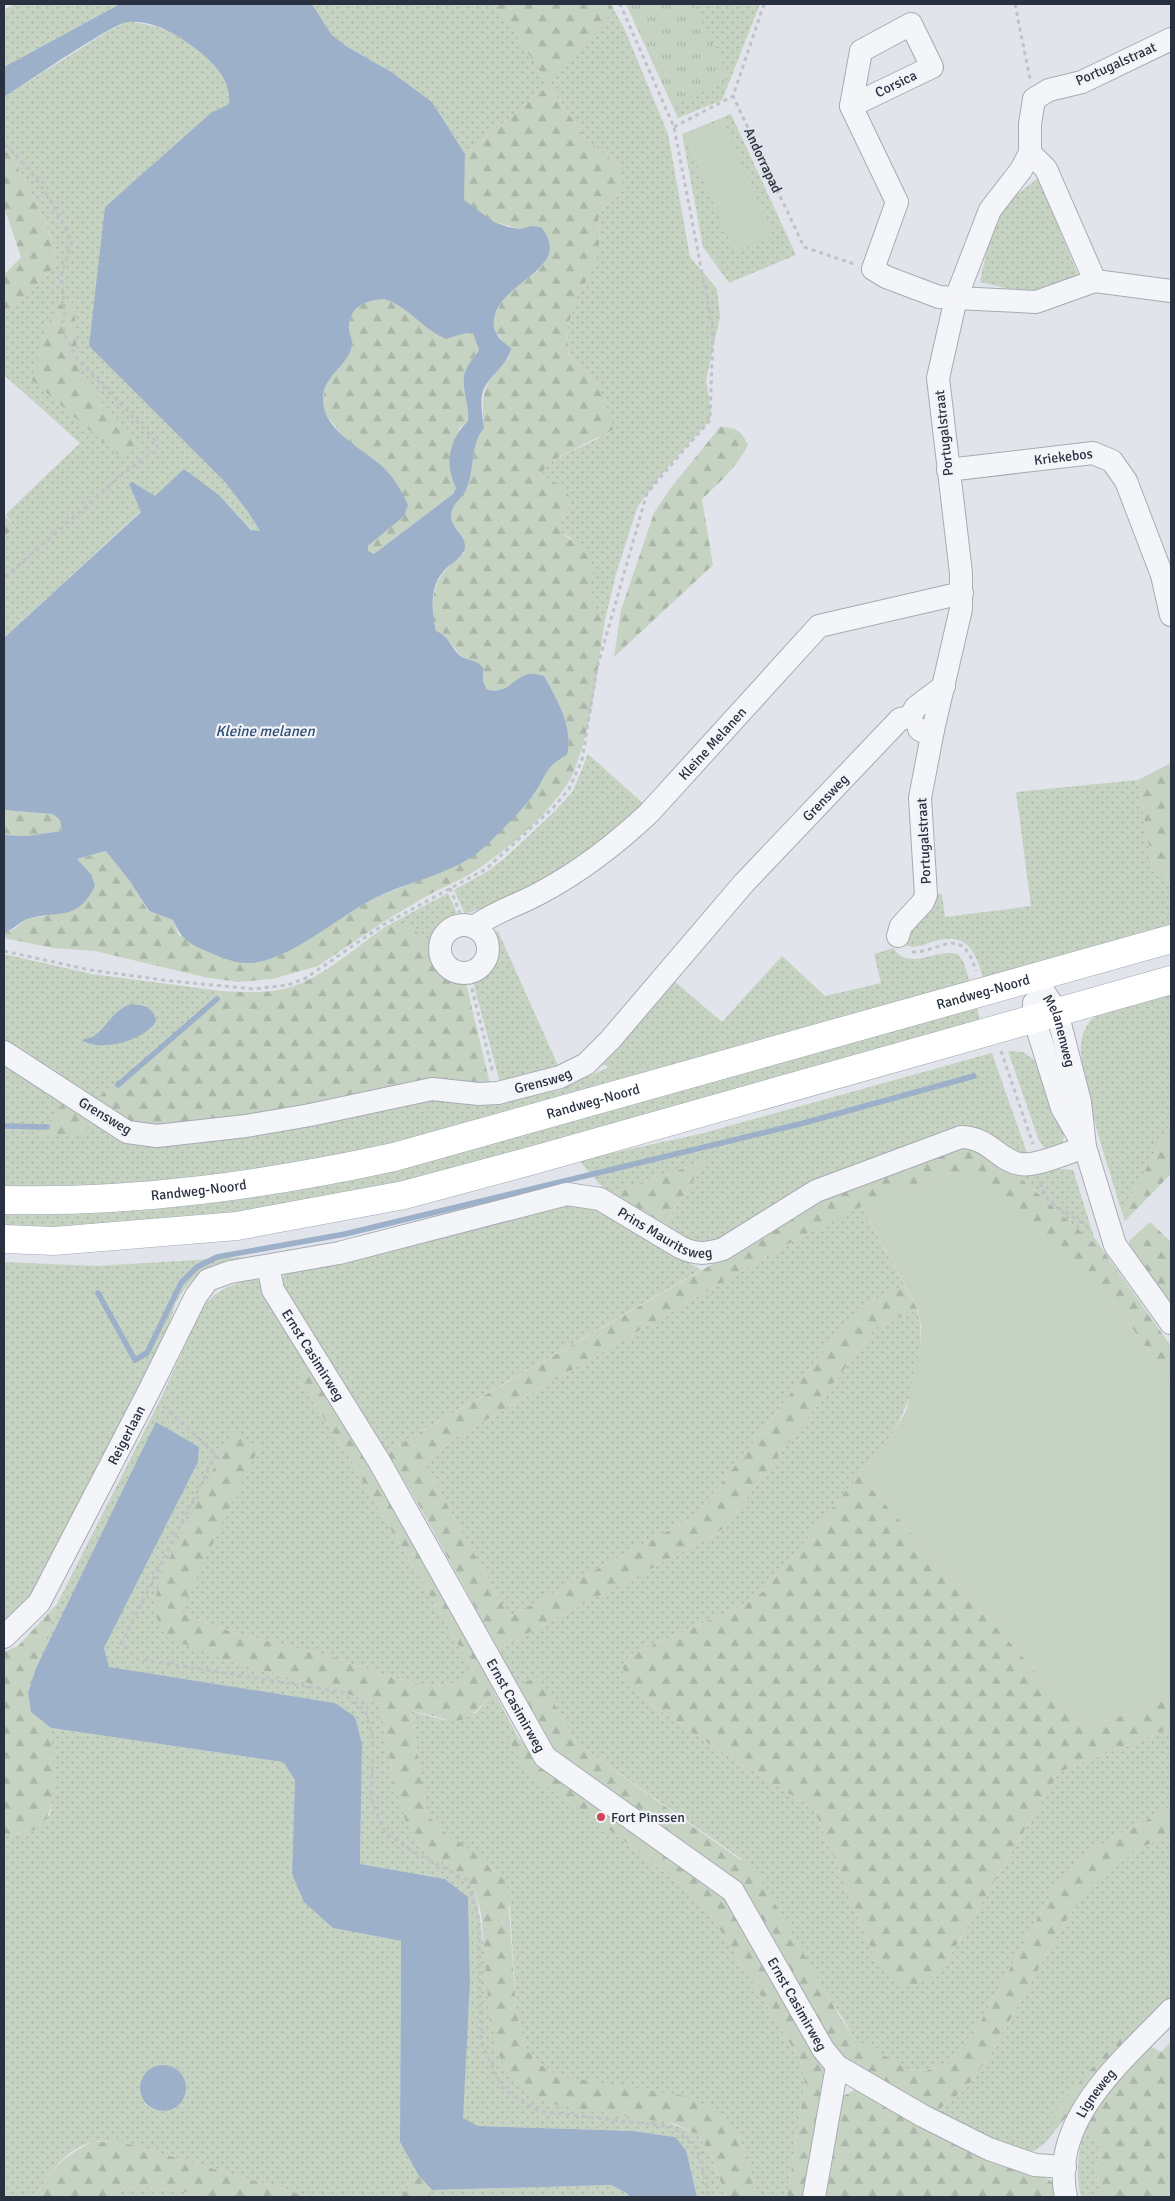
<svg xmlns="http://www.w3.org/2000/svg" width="1175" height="2201" viewBox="0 0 1175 2201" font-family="Signika,sans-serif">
  <defs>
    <pattern id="grass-dots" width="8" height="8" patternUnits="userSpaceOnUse" patternTransform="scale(1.25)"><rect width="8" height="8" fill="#c6d3c2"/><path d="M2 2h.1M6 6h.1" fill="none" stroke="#aab6a8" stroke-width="1.8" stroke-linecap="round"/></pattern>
    <pattern id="forest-firs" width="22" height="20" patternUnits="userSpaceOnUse" patternTransform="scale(1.25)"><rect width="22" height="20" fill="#c6d3c2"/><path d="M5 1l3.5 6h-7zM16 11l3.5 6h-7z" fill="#aab6a8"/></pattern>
    <pattern id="park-tufts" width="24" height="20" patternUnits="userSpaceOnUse" patternTransform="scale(1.25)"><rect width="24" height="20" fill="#c6d3c2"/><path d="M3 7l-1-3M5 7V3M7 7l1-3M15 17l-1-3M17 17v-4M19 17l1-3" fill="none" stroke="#aab6a8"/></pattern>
  </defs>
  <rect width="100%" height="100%" fill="#e1e4ea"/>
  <path fill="url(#grass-dots)" fill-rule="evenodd" d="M15,4H120L4,67V10Z
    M312,4H496L549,84L614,10L624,28L668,134L690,257L717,289L720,317L706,380L711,412L710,420L659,477L637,508L616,574L605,620L592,606L589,581L571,538L561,533L559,524L570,504L563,488L541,475L549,462L599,438V384L569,355L567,329L577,296L591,273L600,236L598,221L600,213L621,192L618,165L585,138L549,85L465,154L432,102L393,73L346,46L331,34Z
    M626,4H760L722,100L678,118Z
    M128,21C144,24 161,27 176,34C192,42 228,74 231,93C231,96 229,101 229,104L211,114L105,207L225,482L248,512L260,532L252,530L220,496H155L129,484L141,511L4,638V538L14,527L6,514L80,443L4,375V313C16,302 53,277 56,262C60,243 18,168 8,149L4,145V97L105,33Z
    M731,114L796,255L729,283L703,247L682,134Z
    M1038,178L1078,275L1027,293L980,282L995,211Z
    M588,754L646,806L570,867L497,903L465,914L454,890L488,871L505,858L556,810L573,791Z
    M1138,780L1153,871L1171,886V926L984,980C974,948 966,930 929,943C920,946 914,949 906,945L902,937L930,894H942L945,917L1031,906L1016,792Z
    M448,893L459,918C443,924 433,933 431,951L412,927H385Z
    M498,931L560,1070L501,1086L473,982C496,973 499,955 492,933Z
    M893,948C910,972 935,948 958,954L964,963L970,983L352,1155L153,1185L4,1189V1061L65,1100L38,1137L93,1120L545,1087L551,1092L562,1089L609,1067L601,1064L673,980L722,1022L782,956L825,996L881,983L874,954Z
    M4,954L92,974L221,991L93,1102L4,1044Z
    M1171,993V1122L1122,1213C1107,1161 1087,1108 1081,1054C1080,1043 1083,1027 1092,1019C1109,1005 1149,999 1171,993Z
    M977,1006L980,1023L401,1185L235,1216L52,1230L4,1228V1211L56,1213L235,1200L399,1168Z
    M1008,1051L1023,1052L1037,1062L1064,1133L1063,1142L1055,1148H1045L1039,1141Z
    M992,1053L1027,1153L1022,1154L975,1130L720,1243L699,1245L663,1227L706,1161L608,1194L579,1160L700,1134Z
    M1052,1168L1073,1170L1094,1237L1105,1253L1010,1169Z
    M564,1204L598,1209L701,1270L386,1452L281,1286L285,1271Z
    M861,1205L905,1286L869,1302L839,1331L697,1515L509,1617L424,1463L458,1436L800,1237Z
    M245,1257C208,1266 197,1268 176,1302L154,1374L42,1594L4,1632V1262L96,1266Z
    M257,1278L310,1361L299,1380L348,1455L473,1670C464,1677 455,1685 443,1685C408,1687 359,1665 325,1655C277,1642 226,1634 182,1613L185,1601L154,1607L223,1659L375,1702L381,1708L393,1779L419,1845L463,1877L476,1893L499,2055L697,2134L711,2154L726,2197H697L686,2150L675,2137L633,2131L478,2126L462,2118L470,1982L468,1897L445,1879L360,1864L362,1744L335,1703L109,1668L104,1648L198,1462L199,1447L156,1423L36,1668L57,1604L161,1398L202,1308C218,1288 233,1284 257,1278Z
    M918,1310C926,1352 913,1399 891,1436L765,1590L746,1604L630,1655L623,1666L624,1676L639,1696L711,1745L814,1809L876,1961L894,1982L944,1966L1059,1772L1171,1728V1807L1105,1842L1080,1860L1053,1891L976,2030L957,2052L942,2064L926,2071L906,2069L857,2041L740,1858L576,1743L539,1678L517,1685L498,1649L709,1538L724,1528L876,1327Z
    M494,1692L518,1737L510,1742L614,1833L690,1892L714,1920L801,2061L805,2083L787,2197H758L738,2133L607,2085L558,2076L538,2063L525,2048L516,2009L510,1907L494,1870L443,1831L427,1815L411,1711L444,1720L476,1713Z
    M51,1728L283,1762L295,1780L292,1874L333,1928L401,1941L400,2142L419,2176L400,2197H310L122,2142C113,2142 103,2141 94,2142C66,2147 48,2176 34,2197H4V1834H21L50,1815L53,1795ZM162,2065C178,2068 185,2076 185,2092L164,2111L154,2110L145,2104Z
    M1171,1835V2001L1092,2085L1045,2143L1036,2150L1021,2155L937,2111L966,2088L991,2054L1061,1928L1092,1882L1142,1847Z
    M1086,2120L1099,2145L1097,2177L1101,2197H1081C1074,2170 1080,2147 1086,2120Z
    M611,2185L628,2194L629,2197H429L432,2190Z
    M146,2187L181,2191L202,2197H108L127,2188Z"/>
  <path fill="url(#forest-firs)" d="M496,4H611L614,10L549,85L585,138L618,165L623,182L621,192L600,213L598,221L600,236L597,256L591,273L577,296L567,329L569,355L599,384L614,429L549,462L541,475C552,480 575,491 569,506C566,512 562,518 559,524L561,533L587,551L593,573C585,591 593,606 605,620C597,669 593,724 574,771C559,807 503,854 470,874C454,883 436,890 420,900C385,920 352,943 318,966L272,979L238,982L204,977L95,951L53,948L4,938V933L14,929L28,918L47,916L91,874L77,859L107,851L129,880L148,911L173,920L179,936L343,915L375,898L449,868L534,795L552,763L567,755C574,728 557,699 544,676C540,676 532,673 528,675C511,680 509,693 487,690L483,681V668L461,656L443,634L436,631C429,594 433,577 464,553C463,549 464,542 462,538C458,530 450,524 451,514C452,504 461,499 465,491C477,471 468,449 484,428C481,389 483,386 510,357C506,343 497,336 492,324C496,314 499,304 506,296C515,286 536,274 542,266C551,254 550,238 541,227L532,226L520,229L494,222L463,200L465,154L549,85Z
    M4,145L8,149C18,169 60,243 56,262C53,277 16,302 4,313V275L21,257L4,207Z
    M384,299C408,306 422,329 446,339L466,333H474L479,350C475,357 469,362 466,370C459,382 470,406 468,421L459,429L453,481L456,488L453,494L374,554L368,552V547L385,531C371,499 359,464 341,434C333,421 320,415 323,398C325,388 328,380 333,373C340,363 350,358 352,345C353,339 348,332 349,326C350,306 367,300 384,299Z
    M75,303V335L82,380L142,446L118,455L32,380L40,342L57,305Z
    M720,427C736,427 741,430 748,445C737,467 720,482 702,499L713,565L614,657L621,610L654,513L669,490Z
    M4,514L14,527L4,538Z
    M1171,763V886L1153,871L1138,780Z
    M4,810L53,814L60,820L62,831L26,836L4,835Z
    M385,927H412C418,934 428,943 432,952C439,970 443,983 466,983L491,1088L141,1129L93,1102L221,991C243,992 265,994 287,988C320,980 356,947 385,927Z
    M65,1100L93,1120L83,1135L38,1137Z
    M1171,1122V1174L1125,1221L1122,1213Z
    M961,1143L1010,1169L1105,1253L1171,1346V1382L1106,1292L952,1173L891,1192L800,1237L458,1436L424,1463L509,1617L697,1515L839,1331L869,1302L905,1286L918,1310L876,1327L724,1528L709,1538L498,1649L421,1509L386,1452L850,1185Z
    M706,1161L663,1227L608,1194Z
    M1150,1222L1171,1242V1312L1132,1254L1129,1241Z
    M310,1361L469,1624L494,1692C456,1735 459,1719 411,1711L427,1815L443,1831L468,1848L507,1882L516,2009L525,2048L538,2063L558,2076L685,2096L720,2112L738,2133L758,2197H726L711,2154L697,2134L675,2124L546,2103L523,2090L509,2078L499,2055L490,2021L481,1913L476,1893L463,1877L419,1845L406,1822L393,1779L381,1708L375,1702L223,1659L168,1638L160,1627L154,1607L160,1578L232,1431L259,1447L185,1601L182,1613C226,1634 277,1642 325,1655C360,1665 406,1687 443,1685C455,1685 463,1677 473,1670L348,1455L299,1380L301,1369Z
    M859,1475L1087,1728L1171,1698V1728L1059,1772L944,1966C931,1978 913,1992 894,1982C888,1978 881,1967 876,1961L814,1809L711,1745L639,1696L629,1685L624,1676L623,1666L630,1655L746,1604L765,1590Z
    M57,1604L28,1693L31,1712L51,1728C52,1755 62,1811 38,1828C28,1834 15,1834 4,1834V1652L18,1646Z
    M539,1677L576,1743L756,1871L843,2022L857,2040L907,2069L926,2071L942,2064L957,2052L976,2030L1053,1891L1080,1860L1105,1842L1171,1807V1835L1142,1847L1092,1883L1061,1928L991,2054L966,2088L937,2111L837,2053L735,1885L550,1746L517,1685Z
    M518,1737L542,1764L728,1896L828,2070L809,2197H787L805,2083L801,2061L714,1920L690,1892L614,1833L528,1774L510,1742Z
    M1121,2035L1133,2042L1092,2085L1057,2128L1049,2117Z
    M1171,2042V2197H1101L1097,2177L1099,2145L1086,2120L1146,2044L1161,2052Z
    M856,2089L1036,2172L1056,2184L1059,2197H826L838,2099Z
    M93,2142H122L310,2197H202L181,2191L146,2187L127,2188L108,2197H34C53,2169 61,2157 93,2142Z
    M419,2176L432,2190L429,2197H400Z"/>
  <path fill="url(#park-tufts)" d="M626,4H693L730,79L673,105Z"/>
  <path fill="#c6d3c2" d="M723,120L773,236L735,253L684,136Z
    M952,1173H966L980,1178L1064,1251L1106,1292L1171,1382V1698L1087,1728L859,1475L891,1436L906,1411L920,1349L921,1327L918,1309L861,1205L891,1192Z"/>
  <path fill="#9cb0c9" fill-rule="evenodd" d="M120,4H312L331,34L346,46L393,73L432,102L465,154L464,200L494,222L508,227L520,229L532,226L541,227C573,267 508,279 496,312C493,321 492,326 497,334C499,340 506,344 511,348C508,367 486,376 482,395C480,405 483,418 484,428C469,447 476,469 466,490C462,499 451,504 451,516C451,528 465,535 465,546C465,557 449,564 443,572C429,588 432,611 436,631C450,636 452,651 462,657C471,662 476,659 483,668V681L487,690C509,693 511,680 528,674C532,673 540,675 544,676C557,699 574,728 567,755C544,767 548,774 534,794C526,806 488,845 476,854C447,875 407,882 375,898C340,915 286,964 247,963C236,963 222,958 211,953C190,944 182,941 173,920L149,911L129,880L106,851L77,859L91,874L95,886C78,920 62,911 30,918C23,919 13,930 4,933V835L26,836L62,831L60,820L53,814L4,810V638L141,512L129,484L132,482L155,496L184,469L220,496L251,530L260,531L248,512L225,482L89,346L105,207L211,113L229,104C232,84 217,66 201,53C182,37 155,20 128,22C112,23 24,85 4,97V67ZM384,299C408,306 422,329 446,339L466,333H473L479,350C475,357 469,362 466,370C459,382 470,405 468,421C449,440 444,463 456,488L453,494L374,554L368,551V546L404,516L408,505C402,491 394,478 383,467C363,449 324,431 323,401C322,375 349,366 352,345C353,339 348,332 349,326C350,306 367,300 384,299Z
    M131,1004C143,1005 154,1007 156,1021C146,1040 100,1053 82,1040C86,1038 90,1039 94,1036C108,1026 113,1010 131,1004Z
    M156,1422L199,1447L198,1462L104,1648L109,1667L335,1703L355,1717L362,1744L360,1864L445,1879L468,1897L470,1982L463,2118L478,2126L633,2131L675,2137L686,2150L697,2197H629L628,2194L611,2185L432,2190L419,2176L400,2142L401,1941L333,1928L304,1902L292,1874L295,1780L283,1762L51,1728L31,1712L28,1693L36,1668Z
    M140 2088a23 23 0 1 1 46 0a23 23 0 1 1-46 0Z"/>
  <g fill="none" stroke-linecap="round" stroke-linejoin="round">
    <path stroke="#9cb0c9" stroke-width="5.5" d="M118,1085L217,999
      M4,1126L47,1127
      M98,1293L135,1360L147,1353L181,1283L197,1267L217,1257L345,1234L800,1124L974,1076"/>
    <g stroke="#a6abb4" stroke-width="24">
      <g id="minor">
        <path d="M911,24L932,67L851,106L861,51Z"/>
        <path d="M1171,39L1082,82L1049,90L1034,99L1030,124V153L1046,169L1095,281L1171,291"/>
        <path d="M851,106L897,202L873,269L886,277L939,297L956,298L1036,302L1095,281"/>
        <path id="s2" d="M948,470L1093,453L1112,461L1126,481L1162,575L1171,615"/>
        <path d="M933,730L961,609V573L938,378L956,298L990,210L1021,170L1030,153"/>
        <circle cx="464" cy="949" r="24"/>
        <path id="s3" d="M474,927C495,911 519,905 542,892C581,871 616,844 649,813L819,626L962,593"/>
        <path d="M898,936L901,926L923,902L926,895L920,798L933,730L922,731L919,729"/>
        <path id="s4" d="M1035,978L1057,1012L1080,1102L1085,1147L1115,1245L1171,1323"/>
        <path d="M1034,1003V1018L1062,1108L1080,1139"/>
        <path id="s5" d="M4,1052L127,1132L157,1136L246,1126L310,1115L432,1089L479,1094L498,1093L560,1077L586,1064L610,1040L744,883L900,719L910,717L916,707L944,686"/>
        <path id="s6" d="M268,1266L273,1290L379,1461L545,1757L733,1891L823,2049L837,2066L923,2116L989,2149L1035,2165L1065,2167"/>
        <path id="s7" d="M4,1637L39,1603L148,1393L196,1296L208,1280L230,1272L339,1253L567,1194L600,1199L680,1247C696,1255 706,1254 723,1249L816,1191L961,1137C991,1138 997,1160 1020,1164C1036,1167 1069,1152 1085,1147"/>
        <path d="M814,2197L837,2066"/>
        <path id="s8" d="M1066,2197C1049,2119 1124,2060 1171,2010"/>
      </g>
    </g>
    <g stroke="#a0a8b5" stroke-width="29">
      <g id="major">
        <path id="s9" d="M4,1200C136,1203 265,1185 394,1157L1171,939"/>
        <path d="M4,1239L54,1241L237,1226L404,1195L534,1160L1171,980"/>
      </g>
    </g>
    <g stroke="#bfc2c8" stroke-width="3" stroke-dasharray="4 4" stroke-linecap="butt">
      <path id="s1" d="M764,4L733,96L804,247L854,264"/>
      <path d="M1015,4L1030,79"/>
      <path d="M674,127L733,96"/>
      <path d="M4,144C35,171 54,204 72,241L61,276L65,310L62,324L65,335L77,359L157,442V450L125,472L4,578"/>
      <path d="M450,888L460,913"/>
      <path d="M4,951L90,970L171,981L254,989L288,985L306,978L383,925L486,869L553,808L569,789L582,760L597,668L647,493L710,420L713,330L674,127L620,4"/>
      <path d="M912,952C941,953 961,922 976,971"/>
      <path d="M468,973L493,1073"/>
      <path d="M1001,1051L1033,1144"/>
      <path d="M1040,1183L1049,1202L1087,1226"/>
      <path d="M163,1406L216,1454L121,1644L138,1659L342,1692L366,1712L373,1739L371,1799L385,1832L412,1851L467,1880L479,1919L481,2041L502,2087L538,2111L673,2127L698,2150L709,2197"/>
    </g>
    <use href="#minor" stroke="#f4f5f8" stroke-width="22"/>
    <use href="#major" stroke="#fff" stroke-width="28"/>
  </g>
  <circle fill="#ce4655" stroke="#f1f3f7" stroke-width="2" cx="601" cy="1817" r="5"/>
  <g text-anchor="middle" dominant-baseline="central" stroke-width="4.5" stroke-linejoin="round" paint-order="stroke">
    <g font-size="14" fill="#293141" stroke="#f1f3f7">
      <text transform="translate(1116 64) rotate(-24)">Portugalstraat</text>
      <text transform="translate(896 84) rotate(-26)">Corsica</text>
      <text stroke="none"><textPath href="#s1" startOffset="168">Andorrapad</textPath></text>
      <text transform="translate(944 433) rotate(-96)">Portugalstraat</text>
      <text stroke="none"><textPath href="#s2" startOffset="116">Kriekebos</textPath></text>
      <text stroke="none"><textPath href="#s3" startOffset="304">Kleine Melanen</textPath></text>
      <text stroke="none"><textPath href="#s5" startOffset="974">Grensweg</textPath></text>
      <text transform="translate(924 841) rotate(-93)">Portugalstraat</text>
      <text stroke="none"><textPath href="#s9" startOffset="1005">Randweg-Noord</textPath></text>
      <text stroke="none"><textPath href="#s4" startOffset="59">Melanenweg</textPath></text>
      <text stroke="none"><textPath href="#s5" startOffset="569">Grensweg</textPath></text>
      <text stroke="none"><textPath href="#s9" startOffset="600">Randweg-Noord</textPath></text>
      <text transform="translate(105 1116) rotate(31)">Grensweg</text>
      <text stroke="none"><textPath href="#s9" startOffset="195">Randweg-Noord</textPath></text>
      <text stroke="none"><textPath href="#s7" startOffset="891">Prins Mauritsweg</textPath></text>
      <text stroke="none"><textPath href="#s6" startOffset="101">Ernst Casimirweg</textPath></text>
      <text stroke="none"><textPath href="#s7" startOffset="238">Reigerlaan</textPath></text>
      <text stroke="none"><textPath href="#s6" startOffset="506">Ernst Casimirweg</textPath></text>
      <text stroke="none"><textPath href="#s6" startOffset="926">Ernst Casimirweg</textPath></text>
      <text stroke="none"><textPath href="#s8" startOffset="112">Ligneweg</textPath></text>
    </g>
    <g font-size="14" fill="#293141" stroke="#f1f3f7" text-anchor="start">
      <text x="611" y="1817">Fort Pinssen</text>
    </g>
    <g font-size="15" font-style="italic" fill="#334e75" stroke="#f1f3f7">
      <text x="265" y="731">Kleine melanen</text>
    </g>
  </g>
  <rect width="1175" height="2201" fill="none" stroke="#293141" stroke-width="10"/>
</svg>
